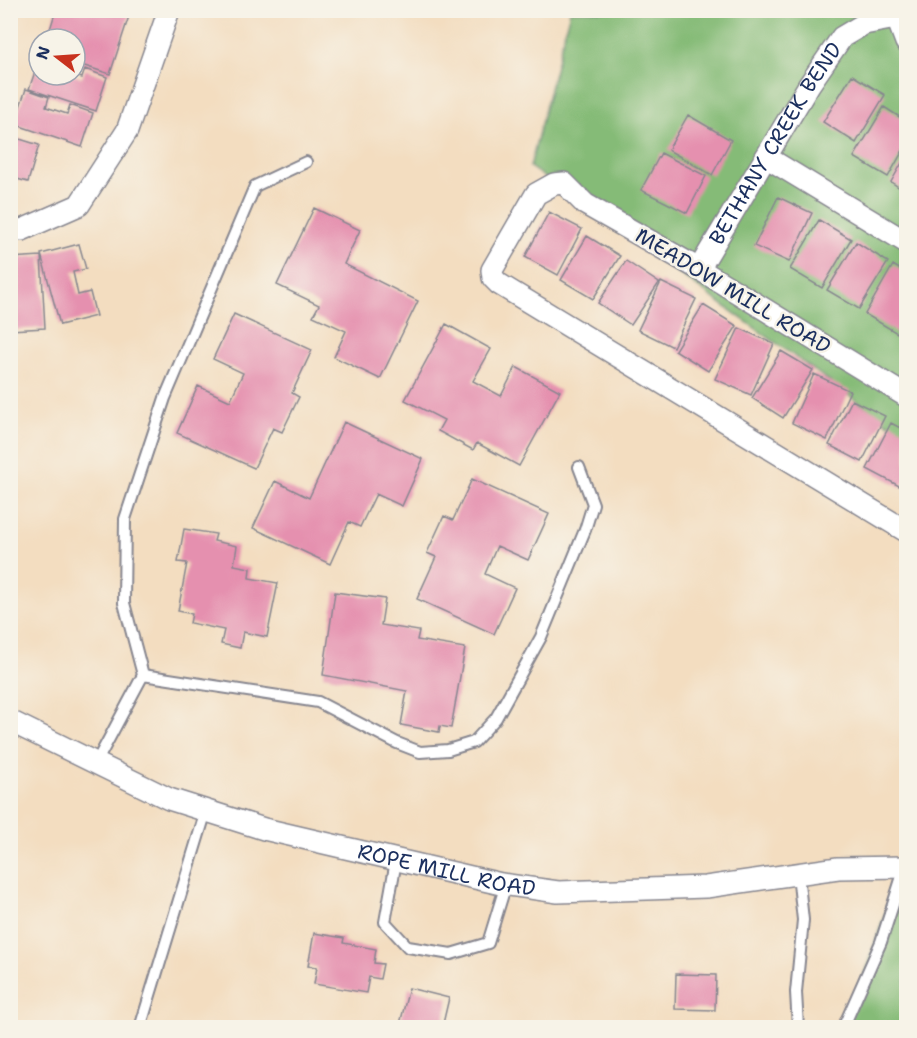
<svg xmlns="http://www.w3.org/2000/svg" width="917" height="1038" viewBox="0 0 917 1038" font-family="'Shantell Sans',sans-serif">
  <rect width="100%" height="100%" fill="#f7f3e8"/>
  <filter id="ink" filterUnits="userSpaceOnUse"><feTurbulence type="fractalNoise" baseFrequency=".0167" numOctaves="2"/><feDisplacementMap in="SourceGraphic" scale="12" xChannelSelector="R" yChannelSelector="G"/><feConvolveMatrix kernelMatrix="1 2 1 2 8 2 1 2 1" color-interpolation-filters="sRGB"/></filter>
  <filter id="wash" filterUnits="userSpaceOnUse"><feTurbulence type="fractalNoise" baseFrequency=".008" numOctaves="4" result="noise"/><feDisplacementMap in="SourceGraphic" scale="24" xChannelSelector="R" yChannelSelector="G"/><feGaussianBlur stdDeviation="1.35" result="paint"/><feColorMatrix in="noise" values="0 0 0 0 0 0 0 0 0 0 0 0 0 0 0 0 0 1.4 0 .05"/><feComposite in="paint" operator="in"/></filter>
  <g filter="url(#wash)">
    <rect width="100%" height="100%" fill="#f3ddc0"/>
    <path fill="#85bb77" stroke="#50756a" stroke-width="1.5" d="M570,11H906V436L530,167Z
      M906,852V1027H846Z"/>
    <g id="blocks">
      <path fill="#e590af" d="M56,10H131L110,74L75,63V39H47Z
        M39,60V75H73L82,78L85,69L107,77L96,111L29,89Z
        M852,75L885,95L856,143L823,122Z
        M26,89L49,97L46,107L67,114L70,105L93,113L82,147L14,124Z
        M884,107L906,121V145L888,177L854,157Z
        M688,115L731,140L712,175L668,150Z
        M10,136L39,145L28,182L17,179L13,195H10Z
        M661,153L706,176L687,213L641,190Z
        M906,156V192L891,182Z
        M778,197L812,213L789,262L754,246Z
        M314,208L360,230L344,264L418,301L380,379L334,357L346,331L313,316L319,305L277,285Z
        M549,212L582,229L558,275L525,257Z
        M819,220L851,239L822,288L790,269Z
        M587,236L620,256L593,299L561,280Z
        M856,242L888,262L859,309L827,290Z
        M79,244L86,269L73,272L78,295L90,292L96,316L60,325L41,254Z
        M41,256L45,328L10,330V258Z
        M626,261L659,283L631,325L598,303Z
        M893,265L906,273V317L897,333L865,314Z
        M661,282L696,299L673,347L638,330Z
        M703,305L737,326L708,371L675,350Z
        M234,314L312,350L292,393L299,397L282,432L273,428L254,468L177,433L198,386L230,401L243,373L213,359Z
        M446,324L491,349L473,381L501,396L516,367L560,391L519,466L477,443L473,450L438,431L444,420L405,400Z
        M739,328L774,344L751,395L715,379Z
        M781,351L813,370L783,418L752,398Z
        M814,374L850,391L827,440L792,423Z
        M852,400L885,416L862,462L829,445Z
        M344,422L423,459L402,506L376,494L360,527L349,522L330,564L253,528L275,481L309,498Z
        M891,423L906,431V478L901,487L867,469Z
        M472,479L549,514L528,560L497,546L485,574L515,588L494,634L417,599L436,557L427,553L444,516L453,520Z
        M184,529L216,534L214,541L237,546L234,565L250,568L249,578L278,583L267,637L243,632L240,648L221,644L224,630L190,623L192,614L178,611L187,563L178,562Z
        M335,592L385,599L381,625L419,631L417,640L465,648L451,728L440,726L439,732L401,725L407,691L323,675Z
        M314,933L344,938L343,943L376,949L374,963L383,964L380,979L369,977L366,993L314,984L317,967L308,966Z
        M676,974L716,975L715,1010L675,1009Z
        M409,988L449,998L442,1028H399Z"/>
    </g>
  </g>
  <g filter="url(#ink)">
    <use href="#blocks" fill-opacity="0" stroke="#87868f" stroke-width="1.5"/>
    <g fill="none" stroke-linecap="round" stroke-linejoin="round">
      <g stroke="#87868f" stroke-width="14">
        <path id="service" d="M143,675L318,702L397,743L420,752L448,750L474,742L496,718L541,637L585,530L593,504L579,467
          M96,763L143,675L124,603L125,519L165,398L255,186L306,162
          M396,861L385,922L408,947L451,954L488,943L506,884
          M798,874L803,920L796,992L798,1028
          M140,1028L206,811
          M843,1028L881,942L905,867"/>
      </g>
      <g stroke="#87868f" stroke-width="24">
        <g id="minor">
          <path d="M894,10L906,42"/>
          <path d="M766,157L906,242"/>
          <path d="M10,229L22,230L79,205L127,131L169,10"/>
          <path id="s1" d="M699,269L809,85L842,37L864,24L896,18"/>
          <path d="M906,396L699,269L585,204L564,183L554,184L536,194L492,270L493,278L499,284L906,531"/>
          <path id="s2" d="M10,721L169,799L264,829L501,884L558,892L706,887L838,868L906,867"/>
        </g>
      </g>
      <use href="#service" stroke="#fff" stroke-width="10"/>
      <use href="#minor" stroke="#fff" stroke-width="21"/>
    </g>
  </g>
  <g text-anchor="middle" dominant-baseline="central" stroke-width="5" stroke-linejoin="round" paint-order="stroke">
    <g font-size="21" fill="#1b2f5e" stroke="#f7f3e8">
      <text stroke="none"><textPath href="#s1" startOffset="147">BETHANY CREEK BEND</textPath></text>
      <text transform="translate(733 291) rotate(31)">MEADOW MILL ROAD</text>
      <text stroke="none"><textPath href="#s2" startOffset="464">ROPE MILL ROAD</textPath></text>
    </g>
  </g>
  <rect width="917" height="1038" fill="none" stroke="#f7f3e8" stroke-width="36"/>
  <g transform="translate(57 57) rotate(287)"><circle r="28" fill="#f7f3e8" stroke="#9fa5b1" stroke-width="1.5"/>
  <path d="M0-4.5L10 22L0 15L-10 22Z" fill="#c8321e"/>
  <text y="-9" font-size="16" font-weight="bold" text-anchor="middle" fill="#1b2f5e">N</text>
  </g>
</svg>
